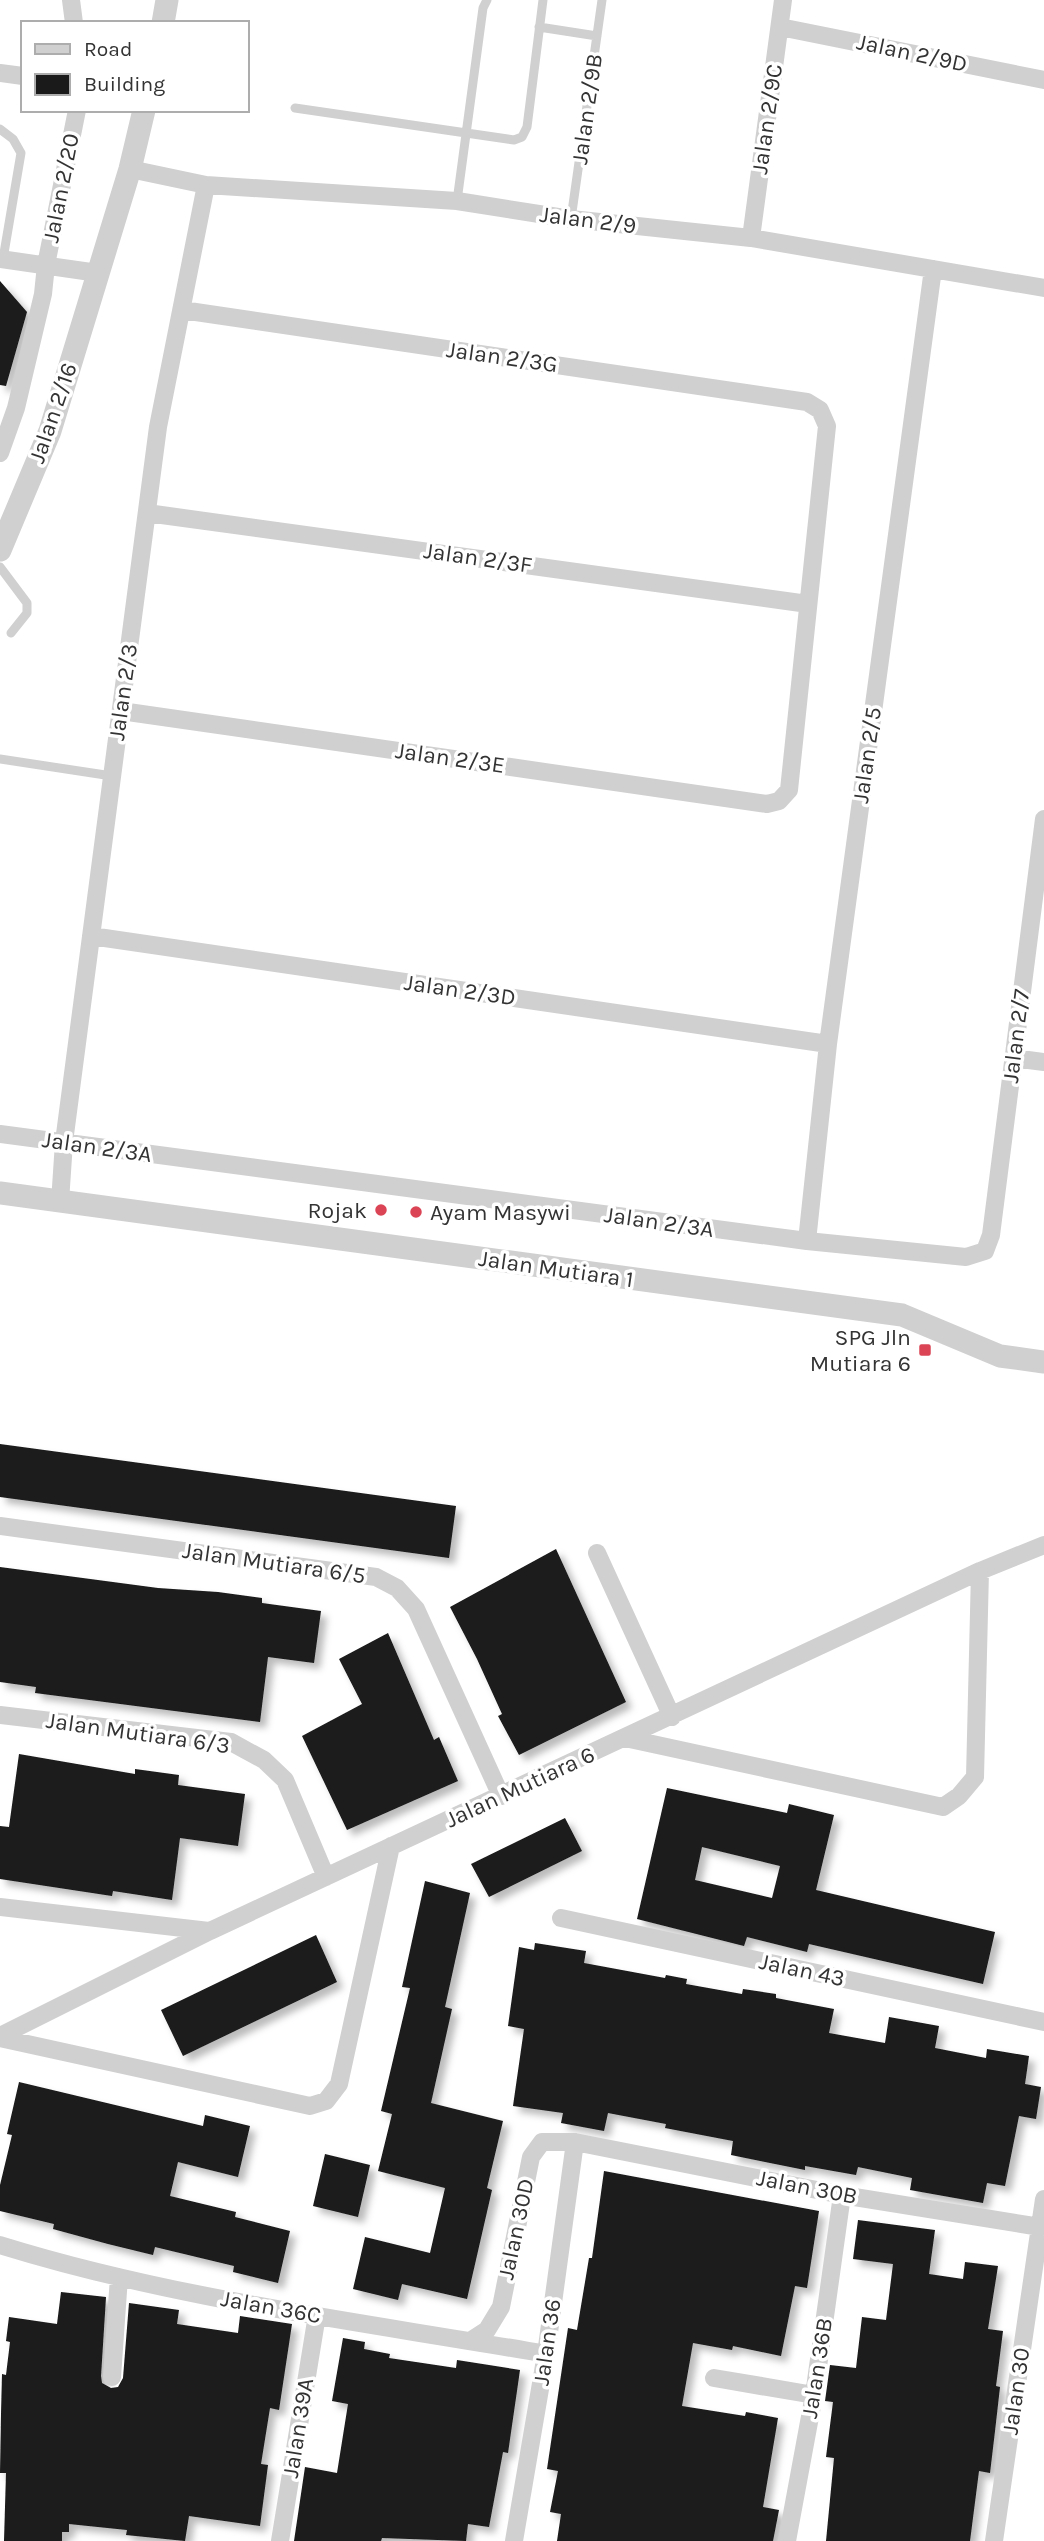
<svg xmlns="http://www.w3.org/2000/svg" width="1044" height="2541" viewBox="0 0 1044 2541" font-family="Karla,sans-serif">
  <defs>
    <filter id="shadow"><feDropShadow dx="6" dy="6" stdDeviation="3.5" flood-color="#0004"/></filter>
  </defs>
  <rect width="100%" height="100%" fill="#fff"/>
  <path fill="#1a1a1a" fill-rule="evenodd" filter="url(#shadow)" d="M0,281L27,312L6,386L0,385Z
    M0,1444L456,1506L449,1558L0,1497Z
    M556,1549L626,1702L519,1755L498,1716L502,1714L477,1659L450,1607Z
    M0,1567L158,1588L218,1592L262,1598V1603L321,1611L314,1663L268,1657L260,1722L35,1693L36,1687L0,1682Z
    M388,1633L434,1740L439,1737L458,1781L347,1830L302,1736L362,1704L339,1659Z
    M19,1754L135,1774V1769L179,1775L178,1785L245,1794L238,1846L180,1838L172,1900L113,1891L112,1896L0,1879V1826L9,1827Z
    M667,1788L787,1813L789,1804L834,1815L816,1890L995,1932L983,1984L809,1944L807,1952L747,1937L744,1946L637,1919ZM702,1847L780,1866L772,1898L695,1880Z
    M565,1818L582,1851L489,1897L471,1864Z
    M425,1881L470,1893L445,2007L452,2009L431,2103L503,2121L487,2188L492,2190L467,2299L402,2284L398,2300L353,2289L365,2237L430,2253L445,2188L378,2171L392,2114L381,2111L410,1988L402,1987Z
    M316,1935L337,1982L183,2056L161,2010Z
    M535,1943L586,1951L584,1963L665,1978L666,1975L687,1979L686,1984L742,1994L743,1989L776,1994V1998L834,2009L829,2033L885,2043L889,2017L939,2026L935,2048L986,2058L987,2049L1029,2056L1025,2084L1041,2087L1036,2119L1019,2116L1005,2186L987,2183L983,2203L910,2190L912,2178L858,2167L856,2175L805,2166V2170L731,2155L733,2141L665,2128L666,2124L608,2113L604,2131L561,2123L563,2113L513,2106L524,2029L508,2026L519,1947L534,1950Z
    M19,2082L203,2126L205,2115L250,2126L238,2177L178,2162L170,2196L236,2212L235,2217L290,2231L278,2283L233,2272L234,2266L155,2247L153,2255L108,2244L53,2229L54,2224L0,2211V2185L12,2135L7,2134Z
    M325,2154L370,2165L358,2217L313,2206Z
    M604,2171L819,2211L807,2288L795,2286L781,2356L733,2346L732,2350L693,2343L682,2406L745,2416L746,2412L778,2418L763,2507L779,2510L773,2541H557L561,2514L550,2512L558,2471L547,2469L568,2328L577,2330L589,2258H592Z
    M858,2220L935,2230L929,2274L963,2279L965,2262L998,2266L988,2329L1003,2331L996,2386L1000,2387L995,2431L990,2473L979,2471L970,2541H826L834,2458L826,2457L833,2402L825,2401L830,2365L856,2368L862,2317L886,2320L893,2264L853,2259Z
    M61,2292L106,2297L101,2376L102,2383L111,2388L118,2387L123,2378L129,2303L179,2310L177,2324L238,2333L240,2316L292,2324L279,2410L270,2408L261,2464L268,2465L260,2526L189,2516L185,2541L126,2535L127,2530L69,2524V2532H62V2541H4L6,2473H0L1,2414L2,2374L6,2375L10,2342L6,2341L9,2317L57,2324Z
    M343,2338L365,2342L364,2349L390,2354L389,2358L456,2368L457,2360L520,2370L508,2453L503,2452L489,2527L468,2524L466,2541L382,2538L381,2541H294L305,2467L337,2473L348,2404L332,2401Z"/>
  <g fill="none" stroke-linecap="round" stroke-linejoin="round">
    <path stroke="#d0d0d0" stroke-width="9" d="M539,27L597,36
      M295,108L514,140L522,137L527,127L543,0
      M0,129L13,139L21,153L3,259
      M457,201L483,8L487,0
      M571,219L602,0
      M0,567L27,603V613L11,633
      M0,759L112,776"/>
    <path stroke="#d0d0d0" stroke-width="18" d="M71,0L74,23
      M780,27L1044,80
      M0,73L23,76
      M130,169L206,185L457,201L571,219L751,238L1044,288
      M751,238L783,0
      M0,259L98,273
      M0,453L16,408L43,294L46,265L77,110
      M147,513L808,604
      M121,711L767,804L779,801L789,790L827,426L820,410L807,402L182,310
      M91,936L828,1044
      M1013,1058L1044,1062
      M0,1134L807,1241L966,1257L985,1251L991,1235L1044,819
      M60,1202L64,1142L158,427L206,185
      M807,1241L828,1044L933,269
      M0,1526L376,1577L397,1588L416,1609L501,1796
      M597,1553L672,1717
      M0,1715L231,1742L264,1760L285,1780L326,1877
      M625,1738L943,1807L959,1796L975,1777L980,1571
      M0,1907L209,1931
      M561,1918L1044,2022
      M0,2036L210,1931L980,1571L1044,1545
      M0,2038L310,2106L326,2101L339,2084L391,1846
      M0,2245C177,2300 364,2322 546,2354
      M470,2341L487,2330L501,2307L531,2157L542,2142H575L842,2195L1040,2227
      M112,2377L119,2277
      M714,2378L814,2395
      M280,2541L317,2315
      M514,2541L546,2354L575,2142
      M787,2541L814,2395L842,2195
      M994,2541L1044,2199"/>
    <path stroke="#d0d0d0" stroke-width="23" d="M163,23L167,0
      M0,550L50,431L130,169L144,110
      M0,1193L902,1315L1000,1356L1044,1362"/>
  </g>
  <g fill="#da4454" stroke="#fff" stroke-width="2.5">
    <circle cx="381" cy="1210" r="7"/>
    <circle cx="416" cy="1212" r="7"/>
    <rect x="918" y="1343" width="14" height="14" rx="3.5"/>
  </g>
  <g text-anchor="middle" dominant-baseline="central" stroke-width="7" stroke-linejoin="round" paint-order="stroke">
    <g font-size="23" fill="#333" stroke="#fff">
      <text transform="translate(912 53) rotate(12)">Jalan 2/9D</text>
      <text transform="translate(587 109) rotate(-82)">Jalan 2/9B</text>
      <text transform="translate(767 119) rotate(-82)">Jalan 2/9C</text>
      <text transform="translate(61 188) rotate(-79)">Jalan 2/20</text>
      <text transform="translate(588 220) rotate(7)">Jalan 2/9</text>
      <text transform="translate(502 357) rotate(8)">Jalan 2/3G</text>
      <text transform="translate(53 413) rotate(-71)">Jalan 2/16</text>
      <text transform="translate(478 558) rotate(8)">Jalan 2/3F</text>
      <text transform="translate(123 692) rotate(-82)">Jalan 2/3</text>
      <text transform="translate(867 755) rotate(-82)">Jalan 2/5</text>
      <text transform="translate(450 758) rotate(8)">Jalan 2/3E</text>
      <text transform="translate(460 990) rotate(8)">Jalan 2/3D</text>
      <text transform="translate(1016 1036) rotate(-83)">Jalan 2/7</text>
      <text transform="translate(97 1147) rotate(8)">Jalan 2/3A</text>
      <text transform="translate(659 1222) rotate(8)">Jalan 2/3A</text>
      <text transform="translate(556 1269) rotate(8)">Jalan Mutiara 1</text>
      <text transform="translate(274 1563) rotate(8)">Jalan Mutiara 6/5</text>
      <text transform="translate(138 1733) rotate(8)">Jalan Mutiara 6/3</text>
      <text transform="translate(520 1787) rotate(-25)">Jalan Mutiara 6</text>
      <text transform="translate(802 1970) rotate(12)">Jalan 43</text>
      <text transform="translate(807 2187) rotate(11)">Jalan 30B</text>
      <text transform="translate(516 2229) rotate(-78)">Jalan 30D</text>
      <text transform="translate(271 2307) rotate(10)">Jalan 36C</text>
      <text transform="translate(547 2342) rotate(-82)">Jalan 36</text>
      <text transform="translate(817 2368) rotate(-81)">Jalan 36B</text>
      <text transform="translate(1016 2391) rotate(-82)">Jalan 30</text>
      <text transform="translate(298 2428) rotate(-81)">Jalan 39A</text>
    </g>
    <g font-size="23" fill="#333" stroke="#fff" text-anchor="end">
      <text x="367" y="1210">Rojak</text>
      <text x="430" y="1212" text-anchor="start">Ayam Masywi</text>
      <text x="911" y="1337">SPG Jln<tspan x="911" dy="26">Mutiara 6</tspan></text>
    </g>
  </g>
  <rect x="21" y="21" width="228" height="91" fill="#ffffff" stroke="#adadad" stroke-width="2"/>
  <rect x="35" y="44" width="35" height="10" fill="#d0d0d0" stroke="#adadad" stroke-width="2"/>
  <text x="84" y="56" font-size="21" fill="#333333">Road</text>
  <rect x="35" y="74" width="35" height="21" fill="#1a1a1a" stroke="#adadad" stroke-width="2"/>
  <text x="84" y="91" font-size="21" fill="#333333">Building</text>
</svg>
